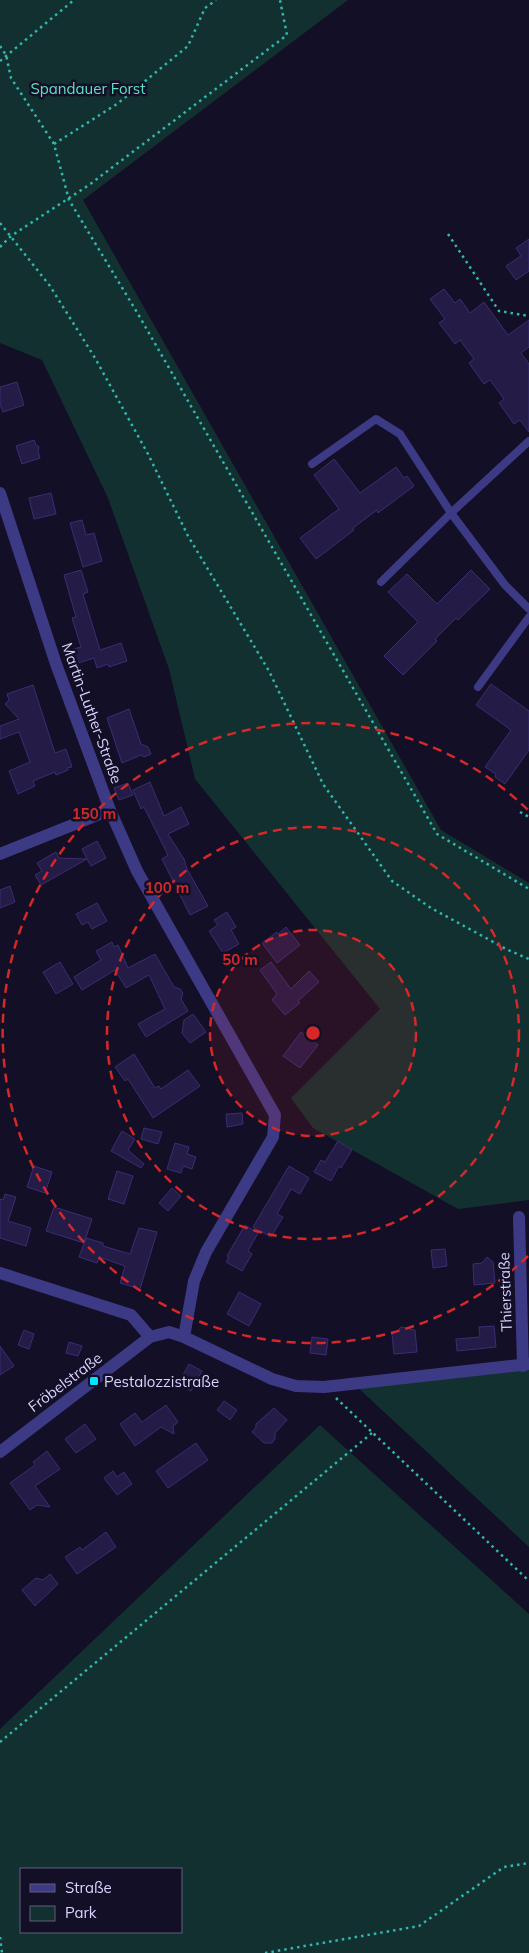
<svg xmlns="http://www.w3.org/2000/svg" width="529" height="1953" viewBox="0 0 529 1953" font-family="Mulish,sans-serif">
  <rect width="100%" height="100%" fill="#130f26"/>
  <path fill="#12302f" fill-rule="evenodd" d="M0,0H348L83,200L441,830L529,883V1200L458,1209L313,1128L291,1098L380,1009L195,779L169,669L108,498L42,360L0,343Z
    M529,1365V1547L354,1384Z
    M320,1425L529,1614V1953H0V1729ZM21,1869H181V1932H21Z"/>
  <path fill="#241b47" stroke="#3b2d73" d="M529,239V271L516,280L506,266L521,256L516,248Z
    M444,289L455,303L460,299L470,313L484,302L508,335L529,320V347L521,353L529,364V432L520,420L514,424L499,403L504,399L490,380L484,384L469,363L474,359L460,340L455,344L439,323L445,319L430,299Z
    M17,382L24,405L3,412L0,404V387Z
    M34,440L36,445L39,447L38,451L40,458L22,464L16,446Z
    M334,459L360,493L396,467L404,478L407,476L414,486L378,513L377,510L353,528L354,530L316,559L300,538L339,509L314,475Z
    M51,493L56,514L34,519L29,498Z
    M82,520L86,535L94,533L102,561L83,567L70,523Z
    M81,570L88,592L83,594L100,650L121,643L127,661L109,667L108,664L97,668L94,658L69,666L64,652L81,647L72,618L76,617L64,575Z
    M471,570L490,589L458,620L456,618L435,639L437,641L403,675L384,656L418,622L388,592L407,574L437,604Z
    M491,684L529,711V750L505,784L495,777L496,774L485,767L511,730L476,705Z
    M33,685L55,753L66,749L72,767L67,768L68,770L56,775L55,772L33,781L35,786L18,794L9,771L30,762L19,732L0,739V726L19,719L5,704L9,700L7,694Z
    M129,709L141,744L148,747L151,754L144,757L141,755L122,763L107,718Z
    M150,782L164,816L181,807L189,824L168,834L184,859L187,869L208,906L190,915L162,859L168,855L144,807L141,809L133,790Z
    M128,783L133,795L119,800L114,788Z
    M97,841L106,858L91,866L87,859L41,885L35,875L42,871L37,863L56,852L59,858L87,859L82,849Z
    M10,886L15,902L0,908V890Z
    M97,903L107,921L92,929L88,922L82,925L76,914Z
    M227,912L236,927L231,930L239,944L223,953L209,931L218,925L214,920Z
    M286,927L300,945L277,963L262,943L277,932L278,934Z
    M112,942L114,947L118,945L128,968L155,954L174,987L180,989L183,993L181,999L188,1011L146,1037L138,1024L165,1009L149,975L126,988L115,970L82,990L74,977L101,960L96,951Z
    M60,962L73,984L56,994L43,972Z
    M271,962L291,989L309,971L319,982L298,1001L300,1003L285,1015L272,1000L277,994L260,970Z
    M193,1014L206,1032L190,1043L182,1033L184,1020Z
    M301,1032L318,1045L300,1068L283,1056Z
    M134,1054L155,1088L159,1086L161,1089L188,1070L200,1086L153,1118L128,1079L125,1081L115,1067Z
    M242,1113L243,1124L227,1127L226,1114Z
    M144,1128L162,1132L158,1144L141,1139Z
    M122,1131L135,1139L128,1150L144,1164L141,1168L111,1151Z
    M338,1141L352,1150L341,1168L339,1166L331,1181L314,1172L321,1160L325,1162Z
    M175,1143L189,1147L187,1154L196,1157L192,1169L183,1166L181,1173L167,1169Z
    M34,1166L52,1172L45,1193L27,1187Z
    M289,1166L309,1178L300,1194L291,1189L277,1214L283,1217L271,1237L253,1227Z
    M117,1171L133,1176L124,1204L108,1199Z
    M172,1188L181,1196L168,1211L159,1203Z
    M5,1194L16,1197L8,1221L31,1228L26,1246L0,1238V1199L3,1200Z
    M54,1207L92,1219L84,1243L46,1231Z
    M245,1225L258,1233L248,1251L252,1254L242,1271L226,1262L229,1257L227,1256Z
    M139,1228L157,1232L140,1289L120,1283L125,1266L99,1257L97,1263L79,1257L86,1238L103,1243V1246L130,1254Z
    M445,1249L447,1266L433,1268L431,1250Z
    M487,1257L493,1262L495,1283L474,1285L473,1264L482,1263Z
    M239,1292L261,1304L249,1326L227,1314Z
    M494,1326L496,1347L457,1351L456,1339L480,1337L479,1327Z
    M401,1327L415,1330L417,1352L394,1354L392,1334L395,1333Z
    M24,1330L34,1334L29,1349L18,1345Z
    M312,1337L328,1339L326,1355L310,1353Z
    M69,1342L82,1346L78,1356L66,1353Z
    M0,1346L14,1366L0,1375Z
    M189,1364L202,1371L191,1391L178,1384Z
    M224,1401L237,1410L230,1420L217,1410Z
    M166,1405L178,1422L173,1426L174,1434L161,1427L135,1446L120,1424L135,1413L142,1422Z
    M274,1408L287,1420L275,1433V1439L272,1443H264L252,1432L256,1427V1424Z
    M85,1424L96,1439L76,1453L65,1439Z
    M196,1443L208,1460L168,1488L156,1471Z
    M47,1451L60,1469L35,1486L50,1507L37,1505L30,1510L10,1483L35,1465L33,1462Z
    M113,1471L117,1477L124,1472L132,1484L117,1495L104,1478Z
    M106,1532L116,1547L77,1574L65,1557L80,1547L82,1550Z
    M50,1574L58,1584L35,1606L22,1590L36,1578L43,1580Z"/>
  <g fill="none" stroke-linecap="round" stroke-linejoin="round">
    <path stroke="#2fb8b0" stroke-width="2.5" stroke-dasharray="2.5 4" stroke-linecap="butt" d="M0,46L6,55L11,78L54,144L69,200L138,314L437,834L529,889
      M0,61L74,0
      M54,144L117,104L188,46L205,8L216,0
      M0,223L50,286L95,358L148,454L188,536L269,671L323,784L392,881L431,908L508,950L529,959
      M448,234L499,311L529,316
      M0,247L11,236L89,185L287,35L280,0
      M520,812L529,817
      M336,1398L529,1581
      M0,1742L372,1433
      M0,1937L2,1953
      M265,1953L419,1926L504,1867L529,1863"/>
    <path stroke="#3d3a85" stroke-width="8" d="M312,464L376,419L400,434L451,513L505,585L529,609
      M381,582L451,513L529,441
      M478,687L529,617"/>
    <path stroke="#3d3a85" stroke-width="12" d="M0,493L56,664L110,810L137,871L275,1115L273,1137L206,1252L194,1281L184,1337
      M0,854L110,810
      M519,1217L523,1366
      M0,1273L131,1315L150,1337
      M0,1452L150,1337L169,1332L184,1337L272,1379L296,1386L324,1387L529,1364"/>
  </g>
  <circle cx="313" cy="1033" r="103" fill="#d62828" fill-opacity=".12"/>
  <g fill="none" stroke="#d62828" stroke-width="2.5" stroke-dasharray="9 6">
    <circle cx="313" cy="1033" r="103"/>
    <circle cx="313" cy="1033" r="206"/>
    <path d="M528 1256A310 310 0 1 1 528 810"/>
  </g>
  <rect fill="#00e5ff" stroke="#130f26" stroke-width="2" x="89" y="1376" width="10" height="10" rx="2.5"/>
  <g text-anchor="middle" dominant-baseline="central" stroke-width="5" stroke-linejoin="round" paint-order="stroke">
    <g font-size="15" fill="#5fe0c0" stroke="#130f26">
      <text x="88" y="88">Spandauer Forst</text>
    </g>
    <g font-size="15" fill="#d9d4ff" stroke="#130f26">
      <text transform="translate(92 713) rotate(70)">Martin-Luther-Straße</text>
      <text transform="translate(505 1292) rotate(-92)">Thierstraße</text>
      <text transform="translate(65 1382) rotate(-37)">Fröbelstraße</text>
    </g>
    <g font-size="15" fill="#d9d4ff" stroke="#130f26" text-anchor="start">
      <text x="104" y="1381">Pestalozzistraße</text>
    </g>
  </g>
  <circle cx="313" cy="1033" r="8" fill="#d62828" stroke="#130f26" stroke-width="2.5"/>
  <g font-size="15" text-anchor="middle" font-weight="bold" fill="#d62828" stroke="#130f26" stroke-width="5" stroke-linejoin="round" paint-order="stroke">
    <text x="94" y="819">150 m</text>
    <text x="167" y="893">100 m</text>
    <text x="240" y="965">50 m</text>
  </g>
  <rect x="20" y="1868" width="162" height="65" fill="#130f26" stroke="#625e7d"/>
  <rect x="30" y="1884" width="25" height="8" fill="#3d3a85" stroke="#625e7d"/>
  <text x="65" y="1893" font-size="15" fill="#d9d4ff">Straße</text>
  <rect x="30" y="1906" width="25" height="15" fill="#12302f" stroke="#625e7d"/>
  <text x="65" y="1918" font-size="15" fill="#d9d4ff">Park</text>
</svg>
